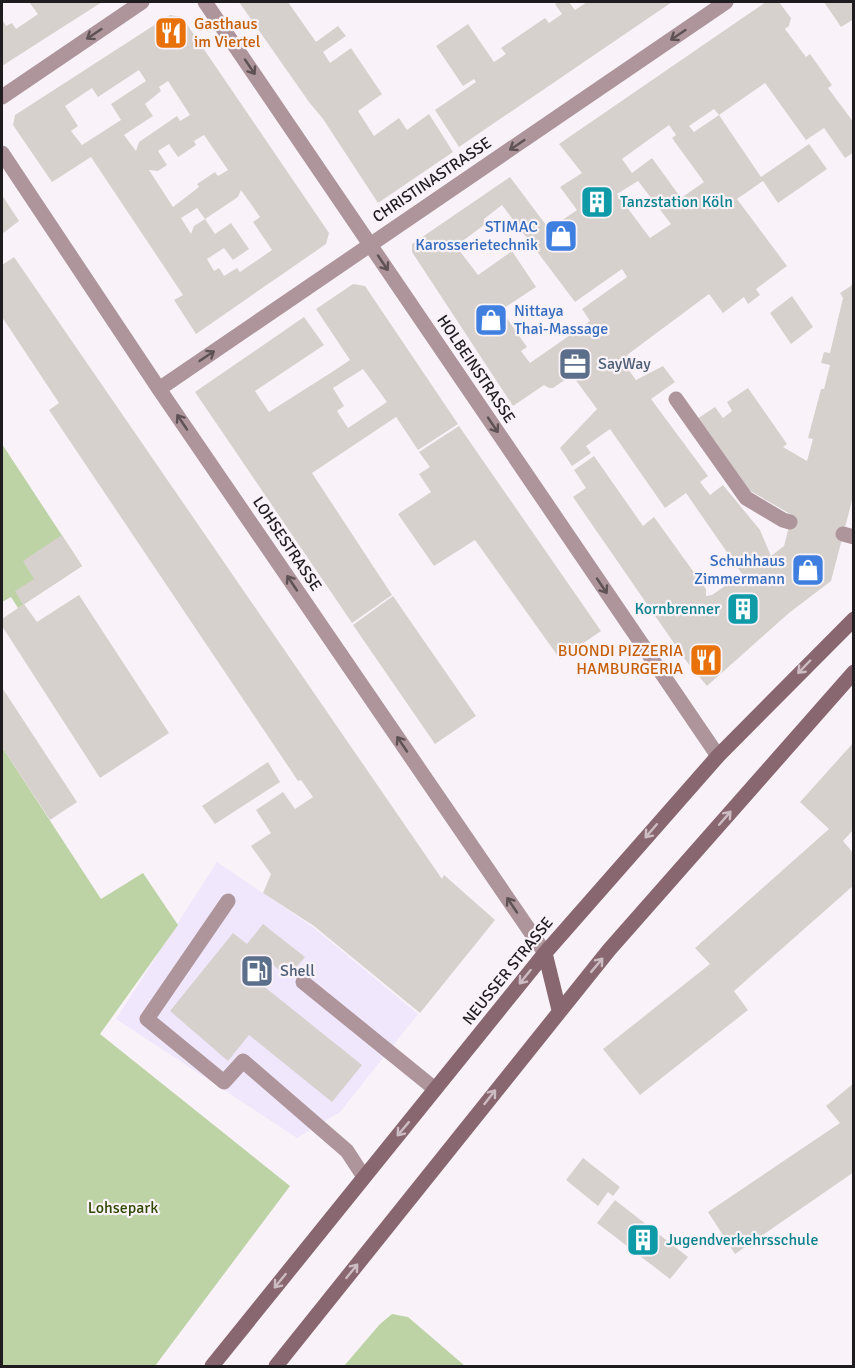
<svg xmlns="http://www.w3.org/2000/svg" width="855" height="1368" viewBox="0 0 855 1368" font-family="Signika,sans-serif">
  <rect width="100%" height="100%" fill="#f9f3f9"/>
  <path fill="#f0e7fc" d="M217,862L313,927L418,1014L340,1112L297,1138L116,1019Z"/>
  <path fill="#bdd2a5" d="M2,444L82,566L18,608L11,597L2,602Z
    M2,747L101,899L143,873L178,925L100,1034L290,1186L155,1366H2Z
    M392,1314L408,1317L465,1366H344L380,1324Z"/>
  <path fill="#d7d1cd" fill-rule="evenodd" d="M29,2H102L2,66V19L6,26L12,23L16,29L38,14Z
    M239,2H288L316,42L338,26L346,36L323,52L330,63L351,48L382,94L358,111L374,136L399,118L407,130L429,114L453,152L378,203L323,119L309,102Z
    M559,2H569L575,10L587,2H672L459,147L435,110L476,82L474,79L463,86L436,46L468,24L494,62L506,54L501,48L545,18L549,23L562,14L555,4Z
    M766,2H779L791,18L789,26L785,29L806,57L810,54L832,85L828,88L854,123V152L845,158L824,128L806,140L765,83L719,115L714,109L689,126L694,132L719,115L761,177L809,144L827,169L778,203L763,181L737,199L787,266L756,289L760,295L748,304L744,297L723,313L709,294L627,355L634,364L628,369L636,380L663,366L675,382L651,399L708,476L700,482L710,495L723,485L760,530L771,556L784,546L792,515L747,489L697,419L715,407L723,418L732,411L727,402L748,388L787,444L783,447L807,461L813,439L808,438L821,389H824L830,365L821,363L824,352L830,353L843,298L840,293L851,286L854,281V493L831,581L789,613L707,686L687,662L573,497L586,488L574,470L594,456L643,526L654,517L706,589V596L712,595L742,574L686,493L665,508L610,429L586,446L591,453L572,466L560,448L597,409L572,375L553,388H549L544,385L513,406L412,252V244L510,177L549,229L577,210L560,187L582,173L559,144ZM669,125L676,135L672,138L704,182L681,198L652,158L632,173L622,159ZM638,181L671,224L650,238L617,194ZM502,205L575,302L622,269L627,277L582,309L590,321L530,363L521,351L527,347L501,310L536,287L512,251L478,275L456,246L484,225V219Z
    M824,2H854V19L841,27Z
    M170,15L182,17L329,233L326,244L196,334L174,300L183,295L91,157L52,182L13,125L15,115ZM139,70L146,81L111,104L121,120L82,145L71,131L78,126L65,106L92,88L98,97ZM168,81L190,115L180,121L177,116L139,142L136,151L124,135L153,116L145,104L161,91L159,87ZM204,135L228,170L218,176L215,172L197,184L199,187L173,207L149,170L158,171L167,165L158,151L169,144L178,157L196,145L194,141ZM241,190L260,217L253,222L272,250L240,272L237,268L224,276L219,268L214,271L207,259L224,248L233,260L249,249L231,223L215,234L205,219L194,226L191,234L181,218L197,208L205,219L238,197Z
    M2,195L19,221L2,234Z
    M14,257L442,879L444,875L495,920L420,1013L314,926L263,893L271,874L251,846L271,833L256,810L283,792L295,809L313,797L301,780L298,781L49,410L59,403L2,317V265Z
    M353,284L365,286L458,424L418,450L396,417L312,473L392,595L352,623L195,392L304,317L324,345L255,391L269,412L332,372L350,360L316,309ZM363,369L387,402L348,428L337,411L344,406L333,388Z
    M792,296L813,327L791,344L770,313Z
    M459,426L601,631L560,659L475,540L434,566L398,514L431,492L419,474L430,467L419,452Z
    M62,535L82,566L23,605L15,591L34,579L23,561Z
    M79,595L169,733L100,778L2,626V619L24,604L37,622Z
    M393,596L476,716L435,744L353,625Z
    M3,689L77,802L50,820L2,747Z
    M854,742V829L843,841L854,854V885L734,991L748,1010L640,1095L603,1049L710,964L695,948L829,829L800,802Z
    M268,762L280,782L215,824L202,806Z
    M263,924L305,957L288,977L272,964L256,980L362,1065L332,1102L249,1035L228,1061L170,1011L233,933L247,944Z
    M854,1083V1172L735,1254L708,1212L840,1123L826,1106Z
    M583,1158L620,1187L613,1196L608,1192L598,1206L566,1180Z
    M615,1200L688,1257L670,1279L597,1223Z"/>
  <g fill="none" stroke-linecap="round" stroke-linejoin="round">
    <path stroke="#ad959b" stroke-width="15" d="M676,399L746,498L783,520L790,522
      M843,534L854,537
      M228,901L147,1019L224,1082L243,1061L347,1151L364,1177
      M303,982L435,1089"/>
    <path stroke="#ad959b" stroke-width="15" d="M205,2L718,756
      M2,97L142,2
      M2,153L159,389L545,953
      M159,389L726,2"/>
    <path stroke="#896770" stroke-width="15" d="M545,953L559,1010
      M212,1366L545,953L718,756L854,619
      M276,1366L609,950L854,672"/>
  </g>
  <defs><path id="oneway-shaft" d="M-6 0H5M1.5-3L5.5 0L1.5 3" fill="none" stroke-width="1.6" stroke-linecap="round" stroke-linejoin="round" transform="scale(1.5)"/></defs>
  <g stroke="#5e5256">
    <use href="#oneway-shaft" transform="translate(94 34) rotate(146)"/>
    <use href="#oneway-shaft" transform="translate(678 35) rotate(146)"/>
    <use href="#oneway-shaft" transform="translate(250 67) rotate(56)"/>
    <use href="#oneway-shaft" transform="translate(517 145) rotate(146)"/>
    <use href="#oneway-shaft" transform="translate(383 263) rotate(56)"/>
    <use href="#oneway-shaft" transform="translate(207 356) rotate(-34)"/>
    <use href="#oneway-shaft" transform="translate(182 422) rotate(-124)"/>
    <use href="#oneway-shaft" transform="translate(493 425) rotate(56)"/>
    <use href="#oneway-shaft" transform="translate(292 583) rotate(-124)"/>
    <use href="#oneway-shaft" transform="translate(602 586) rotate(56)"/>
    <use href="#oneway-shaft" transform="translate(402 744) rotate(-124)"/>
    <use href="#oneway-shaft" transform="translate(512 905) rotate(-124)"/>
  </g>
  <g stroke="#ccbbc2">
    <use href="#oneway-shaft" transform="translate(804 667) rotate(134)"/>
    <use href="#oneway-shaft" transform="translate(725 818) rotate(-49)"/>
    <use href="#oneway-shaft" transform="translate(651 831) rotate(131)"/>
    <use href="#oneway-shaft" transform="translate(597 965) rotate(-50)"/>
    <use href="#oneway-shaft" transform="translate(525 977) rotate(129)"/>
    <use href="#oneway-shaft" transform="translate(490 1097) rotate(-52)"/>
    <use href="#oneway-shaft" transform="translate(403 1129) rotate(130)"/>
    <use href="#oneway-shaft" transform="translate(352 1271) rotate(-51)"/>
    <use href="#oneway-shaft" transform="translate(280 1281) rotate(129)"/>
  </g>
  <defs>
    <g id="restaurant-square" transform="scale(1.725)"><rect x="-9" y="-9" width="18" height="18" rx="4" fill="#e8710a" stroke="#f9f3f9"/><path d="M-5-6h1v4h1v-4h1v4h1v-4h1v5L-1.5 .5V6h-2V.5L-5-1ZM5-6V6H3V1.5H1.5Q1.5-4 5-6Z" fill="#fff"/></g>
    <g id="building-square" transform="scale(1.725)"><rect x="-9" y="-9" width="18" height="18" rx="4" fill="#0f9aa8" stroke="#f9f3f9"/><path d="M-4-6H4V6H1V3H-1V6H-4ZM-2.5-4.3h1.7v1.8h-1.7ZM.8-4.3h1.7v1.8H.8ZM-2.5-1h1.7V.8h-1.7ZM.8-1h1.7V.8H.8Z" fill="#fff"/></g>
    <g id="shop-square" transform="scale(1.725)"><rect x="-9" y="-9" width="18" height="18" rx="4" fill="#3f7fe0" stroke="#f9f3f9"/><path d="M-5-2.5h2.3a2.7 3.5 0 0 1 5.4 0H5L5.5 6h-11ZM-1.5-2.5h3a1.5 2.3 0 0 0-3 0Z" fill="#fff"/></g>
    <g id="office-square" transform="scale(1.725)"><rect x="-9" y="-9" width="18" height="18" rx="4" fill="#5c6f8a" stroke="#f9f3f9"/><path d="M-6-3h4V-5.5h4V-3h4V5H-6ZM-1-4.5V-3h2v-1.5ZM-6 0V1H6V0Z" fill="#fff"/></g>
    <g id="fuel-square" transform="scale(1.725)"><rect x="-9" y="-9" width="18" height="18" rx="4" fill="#5c6f8a" stroke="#f9f3f9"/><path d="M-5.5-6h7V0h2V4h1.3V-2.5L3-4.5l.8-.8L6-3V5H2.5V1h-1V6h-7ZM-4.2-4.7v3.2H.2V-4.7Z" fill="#fff"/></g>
  </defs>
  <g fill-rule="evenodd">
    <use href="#restaurant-square" x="171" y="33"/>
    <use href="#building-square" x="597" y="202"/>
    <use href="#shop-square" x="561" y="236"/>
    <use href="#shop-square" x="491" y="320"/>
    <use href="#office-square" x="575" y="364"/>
    <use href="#shop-square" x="808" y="570"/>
    <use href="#building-square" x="743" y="609"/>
    <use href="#restaurant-square" x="706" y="660"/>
    <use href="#fuel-square" x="257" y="971"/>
    <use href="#building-square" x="643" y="1240"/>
  </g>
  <g text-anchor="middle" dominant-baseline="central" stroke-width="4.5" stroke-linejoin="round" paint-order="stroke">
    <g font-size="16" fill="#c56008" stroke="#f9f3f9" text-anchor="start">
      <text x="194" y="24">Gasthaus<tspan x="194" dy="18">im Viertel</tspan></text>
      <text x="683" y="651" text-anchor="end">BUONDI PIZZERIA<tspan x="683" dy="18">HAMBURGERIA</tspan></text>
    </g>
    <g font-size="16" fill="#1e1c1e" stroke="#f9f3f9">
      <text transform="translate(432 180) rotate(-34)">CHRISTINASTRASSE</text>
      <text transform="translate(476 369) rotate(56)">HOLBEINSTRASSE</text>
      <text transform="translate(287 544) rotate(56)">LOHSESTRASSE</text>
      <text transform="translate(508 971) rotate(-51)">NEUSSER STRASSE</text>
    </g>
    <g font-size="16" fill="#0d838f" stroke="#f9f3f9" text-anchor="start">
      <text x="620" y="202">Tanzstation Köln</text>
      <text x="720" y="609" text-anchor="end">Kornbrenner</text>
      <text x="666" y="1240">Jugendverkehrsschule</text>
    </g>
    <g font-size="16" fill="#366cbe" stroke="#f9f3f9" text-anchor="end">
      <text x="538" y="227">STIMAC<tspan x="538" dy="18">Karosserietechnik</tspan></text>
      <text x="514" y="311" text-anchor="start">Nittaya<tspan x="514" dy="18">Thai-Massage</tspan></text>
      <text x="785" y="561">Schuhhaus<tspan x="785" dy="18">Zimmermann</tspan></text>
    </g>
    <g font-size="16" fill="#4e5e75" stroke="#f9f3f9" text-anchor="start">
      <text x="598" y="364">SayWay</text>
      <text x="280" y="971">Shell</text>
    </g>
    <g font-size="16" fill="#304801" stroke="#f9f3f9">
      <text x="123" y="1208">Lohsepark</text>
    </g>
  </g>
  <rect width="855" height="1368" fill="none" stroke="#1e1c1e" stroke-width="6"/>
</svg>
